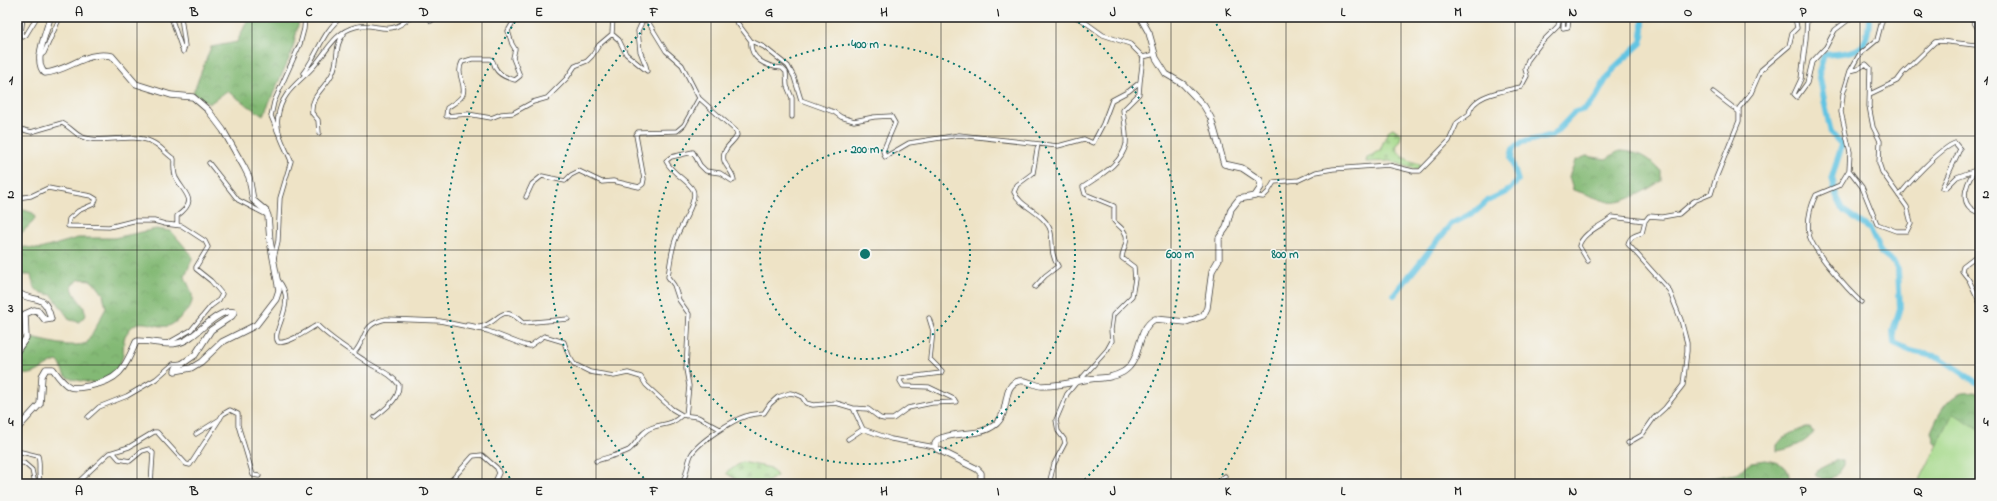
<svg xmlns="http://www.w3.org/2000/svg" width="1997" height="501" viewBox="0 0 1997 501" font-family="'Indie Flower',sans-serif">
  <defs>
    <pattern id="forest-crowns" width="20" height="18" patternUnits="userSpaceOnUse"><rect width="20" height="18" fill="#83b975"/><path d="M2 6a3 3 0 1 1 6 0M12 15a3 3 0 1 1 6 0" fill="none" stroke="#719e65"/></pattern>
    <pattern id="cemetery-stones" width="16" height="16" patternUnits="userSpaceOnUse"><rect width="16" height="16" fill="#a4d989"/><path d="M2 7V4a2 2 0 0 1 4 0v3zM10 15v-3a2 2 0 0 1 4 0v3z" fill="#8dba76"/></pattern>
  </defs>
  <rect width="100%" height="100%" fill="#f6f6f2"/>
  <filter id="ink" filterUnits="userSpaceOnUse"><feTurbulence type="fractalNoise" baseFrequency=".025" numOctaves="2"/><feDisplacementMap in="SourceGraphic" scale="8" xChannelSelector="R" yChannelSelector="G"/><feConvolveMatrix kernelMatrix="1 2 1 2 8 2 1 2 1" color-interpolation-filters="sRGB"/></filter>
  <filter id="wash" filterUnits="userSpaceOnUse"><feTurbulence type="fractalNoise" baseFrequency=".012" numOctaves="4" result="noise"/><feDisplacementMap in="SourceGraphic" scale="16" xChannelSelector="R" yChannelSelector="G"/><feGaussianBlur stdDeviation="0.9" result="paint"/><feColorMatrix in="noise" values="0 0 0 0 0 0 0 0 0 0 0 0 0 0 0 0 0 1.4 0 .05"/><feComposite in="paint" operator="in"/></filter>
  <g filter="url(#wash)">
    <rect width="100%" height="100%" fill="#eee3c6"/>
    <path fill="url(#forest-crowns)" stroke="#506a48" d="M249,17H300L292,52L263,116L227,91L209,104L193,93L211,47L237,42Z
      M1619,151C1638,151 1648,158 1661,171V181C1650,188 1623,205 1609,202C1597,199 1585,193 1573,190L1569,177L1575,161L1586,156L1606,159Z
      M17,210H24L33,213L35,218L33,222L17,237Z
      M156,229L171,231L191,254L192,259L185,277C192,294 198,300 183,315C179,319 173,325 168,326C158,328 140,318 133,326C130,328 127,333 125,336C123,341 124,348 123,354C120,372 105,386 86,382C80,380 70,380 66,376C61,372 63,365 57,361C39,367 37,378 17,373C17,359 17,343 31,338C48,341 71,349 87,343L106,308L103,294L97,286L90,280L80,279L72,285C72,297 85,303 86,315L79,322L70,320L52,295C35,292 35,291 31,275H17V249L25,247L40,249L78,238H114Z
      M1974,392L1980,394V484L1954,452L1934,442L1931,432C1937,418 1944,401 1959,394C1963,392 1970,393 1974,392Z
      M1806,427L1810,428L1813,433C1805,444 1790,449 1777,451V445L1784,437Z
      M1766,460C1784,464 1789,465 1790,484H1766L1764,481L1760,484H1675L1735,474L1752,462Z
      M1837,460H1843V465L1837,474L1829,480L1822,479L1815,474L1819,469Z"/>
    <path fill="url(#cemetery-stones)" stroke="#607a52" d="M1393,128L1401,134L1400,141L1396,147C1399,157 1410,161 1419,164L1420,168L1417,170L1390,161L1366,162L1367,158L1380,150L1388,131Z
      M742,462L771,468L777,476C756,490 745,486 726,473Z"/>
    <path fill="#a4d989" stroke="#607a52" d="M1953,413L1980,430V484H1918Z"/>
    <g fill="none" stroke-linecap="round" stroke-linejoin="round">
      <path stroke="#64c4e2" stroke-width="6" d="M1869,17C1869,53 1855,52 1824,55L1819,72L1825,105L1831,133L1842,145L1832,177L1836,195L1844,211L1870,229L1881,253L1894,263L1898,270L1900,308L1893,331L1894,344L1910,351L1939,357L1980,385
        M1394,295L1451,224L1475,212L1487,201L1508,191L1518,181L1511,158L1513,149L1522,142L1552,136L1575,112L1585,109L1595,99L1605,81L1616,66L1641,43L1643,29V17"/>
    </g>
  </g>
  <g filter="url(#ink)">
    <g fill="none" stroke-linecap="round" stroke-linejoin="round">
      <g stroke="#3c3a36" stroke-width="5">
        <path id="street" d="M23,17L21,33L23,37L26,35L37,17
          M171,17L183,52L185,46L181,17
          M430,17L431,21L436,17
          M516,17L508,31L512,44L515,49L513,58L520,76L515,80C507,78 498,75 495,67C494,64 494,62 491,59H472L462,62C455,75 468,86 462,96C459,101 451,105 447,108L446,116L468,114L491,118L501,114L513,113L533,102L547,98L567,78L575,66L587,61L592,56L599,45L612,34
          M733,17L751,41L764,47L788,66L794,77L801,100L834,112L841,117L854,121L874,117L891,116L895,123L883,151L885,157L909,143L959,135L1058,146L1084,139L1093,143L1103,124L1112,100L1129,91L1140,82L1143,57
          M1075,17L1082,20L1103,35L1130,44L1143,57L1155,54
          M1564,17L1563,28L1568,27L1569,17
          M1807,17L1806,38L1801,79L1794,94L1797,97L1807,83L1812,62L1826,47L1835,30L1852,17
          M751,41C749,59 767,67 782,68L786,72L787,86L792,98V117
          M40,56L44,53L60,17
          M303,73C318,55 322,31 342,17
          M1713,92L1739,112
          M1870,94L1897,81L1903,73L1935,42L1940,41L1975,45L1978,43V29L1971,17
          M17,128L31,132L62,123C74,129 76,138 91,139C110,142 134,133 152,142C161,146 166,154 174,159C174,165 173,172 176,178C185,195 199,200 177,216V224
          M319,133L318,120L312,113C310,95 327,87 333,72C339,59 334,45 344,34
          M279,135L271,116L274,102L300,44L304,29L305,17
          M209,163L238,200L267,215
          M1980,163C1969,177 1953,205 1980,213
          M1849,170L1862,187L1877,224L1896,231H1907L1911,223L1907,207L1882,172L1879,163L1880,141L1873,127L1869,106L1870,68L1866,64L1858,69L1850,71
          M1255,196L1263,197L1268,192L1274,182L1299,180L1316,172L1333,169L1388,165L1413,171H1420L1449,141L1457,123L1469,114C1472,94 1505,91 1521,87L1527,76L1525,69L1528,60L1540,44L1558,26L1560,17
          M1899,196C1908,183 1941,148 1955,143L1960,149L1942,188H1946L1957,177L1973,171
          M526,197L532,184L542,176L565,181L571,175L579,171L602,182L613,181L639,187L643,184L644,179L636,135L638,132L677,131L684,125L699,98L682,65L666,51L647,20H643L638,31L640,51L646,66L647,71L626,54L619,40L612,34L613,17
          M17,198L31,196L48,188L91,196L96,199L94,204L78,211L69,219L68,226L109,227L133,221H154L165,224L182,226L205,241L208,247L196,267V269L211,281L222,294L219,300L211,306L191,330L168,343
          M1980,253L1963,266L1962,271L1969,280L1980,303
          M274,258L278,241L280,198L291,161C286,148 275,132 278,117C281,92 299,83 314,66C327,51 335,32 355,27C377,21 388,39 410,17
          M1588,261L1579,246C1583,232 1602,226 1612,217L1645,221
          M278,280C299,303 270,331 278,342C287,345 308,330 317,325C331,339 347,349 364,360C376,369 390,372 399,385C399,400 386,408 375,417
          M1035,287L1045,276L1058,266C1048,251 1055,238 1049,227C1041,211 1020,207 1014,192L1017,185L1033,173L1038,144
          M1861,302C1849,291 1811,249 1809,234C1807,220 1810,207 1816,195L1840,185L1849,170L1850,152L1841,112L1843,94L1850,71L1859,55L1877,40L1883,17
          M466,327L467,325C471,325 477,327 480,327C501,323 499,301 523,323L568,319
          M354,353C367,339 361,324 386,319L440,321L488,331L524,345L530,346L544,336L564,342L569,356L574,364L590,372L614,376L628,373L641,377L646,385L672,409L682,415L698,417L720,429
          M1081,379L1107,350L1112,341L1111,330L1113,315L1132,296L1135,279L1134,267L1122,258C1122,250 1130,240 1125,233C1123,228 1117,225 1114,221V206L1085,194L1083,187C1099,176 1122,164 1126,144C1127,134 1124,120 1123,110L1139,94L1140,82
          M853,408L863,429L891,439L935,447
          M686,416L689,386L686,369L689,314L679,300L674,285L668,277C670,264 671,251 676,238C680,227 698,200 693,190C688,180 672,174 666,161L671,157L693,152L700,165L706,171L720,173L732,181L734,180C733,169 719,164 725,151C728,144 735,141 737,135L736,131L699,98
          M88,417L99,407L127,396L156,379L173,364L182,363
          M196,434L220,419
          M848,439L863,429
          M1628,443L1642,435L1654,418L1665,408L1683,385L1687,351V343L1681,320L1669,290L1628,244C1630,236 1636,235 1642,233L1645,221L1649,216L1662,217L1679,214L1694,201L1711,194L1716,178L1739,121V108L1751,93L1761,70L1789,46L1792,33L1797,28L1795,17
          M17,451L38,456C41,465 37,475 41,484
          M113,452L129,447L154,432H157L186,464L190,465L223,414L230,410L238,414V425L253,475L259,476
          M596,461C604,458 622,454 629,450C637,444 640,432 651,428C664,423 671,426 682,415
          M17,463H24L32,470L35,484
          M76,484L109,453L113,452L119,459L130,461L142,451L149,449L153,453L151,484
          M448,484L473,456L482,455L497,468L499,473L494,484
          M682,484C687,475 687,464 691,455C698,442 733,420 746,416C752,414 758,414 764,413L770,404L778,397L790,393L795,394L802,397L806,403L813,405L836,403L853,408L868,409L880,418L884,419H893L908,408L932,403L956,402L954,399L929,387L903,386L900,381L901,378L941,373L942,371L930,359L933,331L929,318
          M1049,484L1054,464L1065,443L1064,439L1058,431L1056,420L1067,394L1076,383
          M1215,484L1225,476"/>
      </g>
      <g stroke="#3c3a36" stroke-width="7">
        <path id="secondary" d="M17,292C35,305 44,290 51,319L45,320L38,311L34,310L25,314L26,338L17,351
          M17,429L40,404L42,376L46,369H53C57,375 63,384 70,387C75,389 83,387 89,386C120,380 124,369 136,342L138,341C158,341 175,350 192,336C202,329 221,308 234,312L232,316L211,330L195,355L176,368L175,371L191,368L201,362L222,342L256,325L276,299L279,290L270,241L268,216L266,211L253,200L249,177L244,167L223,130L208,110L193,97L171,95L136,84L112,56C86,50 69,71 45,73C32,62 47,32 50,17
          M981,484V473L977,469L937,449L935,444L937,440C955,430 979,438 996,424C1011,411 1001,385 1019,381C1028,379 1034,386 1042,386C1057,386 1071,383 1084,380C1098,377 1109,380 1123,372C1143,360 1135,330 1155,319L1186,322L1203,316L1207,308L1212,271L1219,259V238L1226,228L1231,209L1239,199L1255,196L1261,187L1260,180L1242,168L1224,164L1211,118L1204,106L1183,84L1166,74L1156,58L1149,33L1140,17"/>
      </g>
      <use href="#street" stroke="#fff" stroke-width="3.5"/>
      <use href="#secondary" stroke="#fff" stroke-width="5.5"/>
    </g>
  </g>
  <path fill="none" stroke="#1c1c1c" stroke-width="1" stroke-opacity="0.55" d="M137,17V484M252,17V484M367,17V484M482,17V484M596,17V484M711,17V484M826,17V484M941,17V484M1056,17V484M1171,17V484M1286,17V484M1401,17V484M1515,17V484M1630,17V484M1745,17V484M1860,17V484M17,136H1980M17,250H1980M17,365H1980"/>
  <g fill="none" stroke="#0f766e" stroke-width="2" stroke-dasharray="2 4">
    <circle cx="865" cy="254" r="105"/>
    <circle cx="865" cy="254" r="210"/>
    <path d="M648 482A315 315 0 0 1 656 18M1074 18A315 315 0 0 1 1082 482"/>
    <path d="M513 483A420 420 0 0 1 517 19M1213 19A420 420 0 0 1 1217 483"/>
  </g>
  <circle cx="865" cy="254" r="6" fill="#0f766e" stroke="#f6f6f2" stroke-width="2"/>
  <g font-size="12" text-anchor="middle" font-weight="bold" fill="#0f766e" stroke="#f6f6f2" stroke-width="3" stroke-linejoin="round" paint-order="stroke">
    <text x="865" y="48">400 m</text>
    <text x="865" y="153">200 m</text>
    <text x="1180" y="258">600 m</text>
    <text x="1285" y="258">800 m</text>
  </g>
  <rect width="1997" height="501" fill="none" stroke="#f6f6f2" stroke-width="44"/>
  <rect x="22" y="22" width="1953" height="457" fill="none" stroke="#1c1c1c" stroke-width="1.5"/>
  <g font-size="13" text-anchor="middle" font-weight="bold" fill="#1c1c1c">
    <text x="79" y="16">A</text>
    <text x="194" y="16">B</text>
    <text x="309" y="16">C</text>
    <text x="424" y="16">D</text>
    <text x="539" y="16">E</text>
    <text x="654" y="16">F</text>
    <text x="769" y="16">G</text>
    <text x="884" y="16">H</text>
    <text x="998" y="16">I</text>
    <text x="1113" y="16">J</text>
    <text x="1228" y="16">K</text>
    <text x="1343" y="16">L</text>
    <text x="1458" y="16">M</text>
    <text x="1573" y="16">N</text>
    <text x="1688" y="16">O</text>
    <text x="1803" y="16">P</text>
    <text x="1918" y="16">Q</text>
    <text x="11" y="84">1</text>
    <text x="1986" y="84">1</text>
    <text x="11" y="198">2</text>
    <text x="1986" y="198">2</text>
    <text x="11" y="312">3</text>
    <text x="1986" y="312">3</text>
    <text x="11" y="426">4</text>
    <text x="1986" y="426">4</text>
    <text x="79" y="495">A</text>
    <text x="194" y="495">B</text>
    <text x="309" y="495">C</text>
    <text x="424" y="495">D</text>
    <text x="539" y="495">E</text>
    <text x="654" y="495">F</text>
    <text x="769" y="495">G</text>
    <text x="884" y="495">H</text>
    <text x="998" y="495">I</text>
    <text x="1113" y="495">J</text>
    <text x="1228" y="495">K</text>
    <text x="1343" y="495">L</text>
    <text x="1458" y="495">M</text>
    <text x="1573" y="495">N</text>
    <text x="1688" y="495">O</text>
    <text x="1803" y="495">P</text>
    <text x="1918" y="495">Q</text>
  </g>
</svg>
